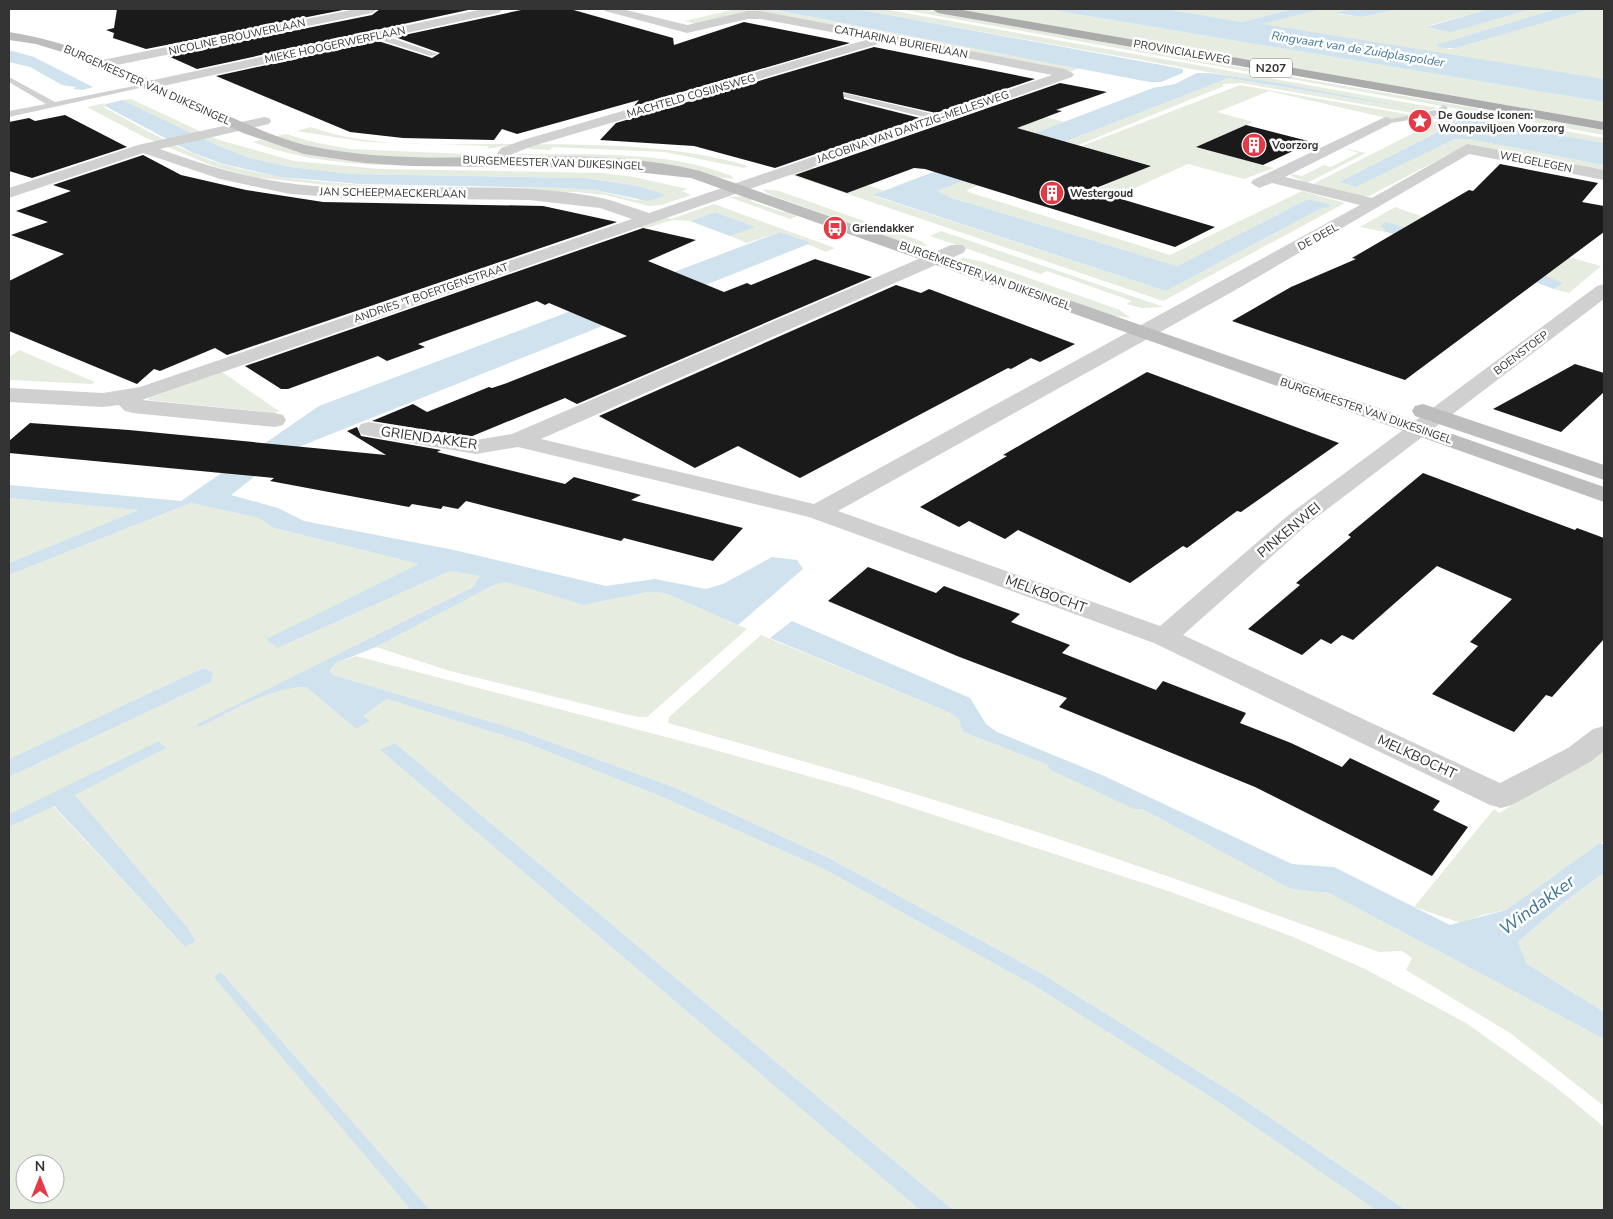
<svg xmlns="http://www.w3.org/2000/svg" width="1613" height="1219" viewBox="0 0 1613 1219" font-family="'Nunito Sans',sans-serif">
  <rect width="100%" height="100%" fill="#fff"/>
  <path fill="#e6ecdf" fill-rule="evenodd" d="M736,9H769L1079,68L1070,72L754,11L699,25L685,21Z
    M856,9H883L1437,108L1418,114L1241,83L1223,84L1222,85L1224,86L967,190L968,192L1170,255L1302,191L1345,203L1163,301L789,174L810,167L885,191L874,196L1166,291L1320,209L1331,207L1329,204L1308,199L1177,266L949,197L936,191L1229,78L1419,110C1231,76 1043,43 856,9Z
    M899,9H922L1298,78L1604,130V135Z
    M952,9H1046L1604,102V122Z
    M1166,9H1292L1242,22Z
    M1322,9H1351L1337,14L1361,17L1399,9H1488L1428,26L1528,10L1525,9H1556L1435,45L1449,49L1463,46L1589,9H1604V80L1260,24Z
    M1240,85L1412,115L1391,119L1269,91L1217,112L1253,122L1197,147L1274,168L1244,179L1188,164L1124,193L1110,196L1093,191L1150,165L1079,147Z
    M131,99L219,140L294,161L380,169L602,173L634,177L687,189L682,191L691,195L661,205L649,206L606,195L576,192L346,187L252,177L213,166L144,137L87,107L106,103L103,105L105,108C144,128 183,153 225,165C329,193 457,186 565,188L595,190L636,200L665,195L638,186L587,178L353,174L290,167L249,158L219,146L122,100Z
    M990,104L1065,122L1032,134L957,115Z
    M1452,111L1604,138V143L1452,116L1462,119L1339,182L1356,187L1455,139H1468L1604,165V172L1465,146L1369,196H1356L1313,184L1439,120L1428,117L1446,114Z
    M311,127C374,150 448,143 515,144L487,149L489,146L367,142L296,131Z
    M286,134L313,142L350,149L488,155L470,158L390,157L333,152L273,137Z
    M261,140L299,151L485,166C408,165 326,170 253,142Z
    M531,144C605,145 678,145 748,166L744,168L665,152L553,147L550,150L530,149L528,148Z
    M1342,148L1366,153L1307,183L1291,176L1292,174L1302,176L1324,165L1331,167L1358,153Z
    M519,154C589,155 666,150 732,176L733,179L528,158L516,155Z
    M762,189L779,191L799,198L921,241L928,246L911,245L768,194Z
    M747,196L756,198L750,201L783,212L790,210L802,214L790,219L729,197Z
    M714,204L835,248L826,252L780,232L747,243L730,236L754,227L715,212L690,221L673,220L643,229L638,227L666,217L671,219Z
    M1395,207L1432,220L1601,266L1569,293L1554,289L1562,283L1461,241L1386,222L1381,225L1386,232L1360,227Z
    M941,231L1164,307L1142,308L1126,304L1132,301L1047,271L1041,274L930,236Z
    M963,258L980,261L1120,310L1131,318L1108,315L968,265L960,259Z
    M19,350L95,382L92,384L9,380V358Z
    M222,372L279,411L275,413L148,400L149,398Z
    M9,498L140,510L9,563Z
    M191,503L260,518L274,528L420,564L267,639L278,648L450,571L481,576L473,587L195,725L199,727C233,711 268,688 306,687L356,729L363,716L387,699L521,741L660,796L826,870L1033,985L1217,1101L1376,1210H953L395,743L381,751L920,1210H430L221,972L215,977L411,1210H9V827L53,806L185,947L196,941L187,927L74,795L165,748L160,741L9,814V777L211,682L213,673L203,668L9,759V575ZM25,1164H55V1194H25Z
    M505,582L584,605L648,592L665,593L747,629L647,717H637L450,671L376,647L494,585Z
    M761,635L946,711L958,718L963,732L1092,782L1291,889L1329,893L1604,1039V1106L1510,1033L1406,970L1412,958L1402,951L1379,952C1271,913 1164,874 1055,838C927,796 797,759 668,723L669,717Z
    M356,656L704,747L851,788L1168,891L1291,936L1365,969L1466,1023L1552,1084L1604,1127V1210H1406L1238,1096L1039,972L829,858L676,788L515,729L332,675L329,671L336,663Z
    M1604,749V841L1506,910L1483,915L1461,923L1414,907L1494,809L1499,813Z
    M1604,873V1012L1527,964L1518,942L1567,900Z"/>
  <path fill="#cfe2ee" d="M770,9H856L1183,69V73L1161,82H1149Z
    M1046,9H1166L1242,22L1292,9H1322L1262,24L1604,79V102Z
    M1351,9H1399L1361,17L1336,13Z
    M1488,9L1528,10L1451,32L1427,27Z
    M1556,9H1590L1456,48H1443L1435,45Z
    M9,50L34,57L93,87L83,90L73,89L76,87L62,85L30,67L9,62Z
    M1197,73H1209L1279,83L1420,110L1229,78L937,191L949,197L1177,266L1308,199L1329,204L1331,207L1320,209L1166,291L873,195L1153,88L1175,84Z
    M122,100L219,146L249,158L290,167L353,174L586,178L638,186L666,195L648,201L595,190L565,188L359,184L281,177L223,164L193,153L103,105Z
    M1452,116L1604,143V165L1468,139H1455L1356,187L1339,182L1461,120L1450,117Z
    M715,212L755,227L730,236L690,221Z
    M1386,222L1461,241L1563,283L1554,289L1443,248L1386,232L1381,225Z
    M780,232L811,243L286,452L231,495L278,508L304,521L454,550L606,586L655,579L706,589L723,584L772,557L797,560L803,569L738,625L665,593L648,592L584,605L505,582L494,585L376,647L336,663L329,671L333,675L515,729L676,788L829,858L1039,972L1238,1096L1406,1210H1376L1217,1101L1033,985L826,870L660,796L521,741L387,699L363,716L370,721L356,729L306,687C268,688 233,711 199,727L195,725L473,587L480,576L450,571L278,648L266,639L419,564L274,528L259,518L191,503L9,575V563L139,510L9,498V485L181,501L319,406Z
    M792,621L970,698L986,724L997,732L1102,775L1292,864L1334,867L1450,925L1506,910L1600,843L1604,845V873L1567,900L1518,942L1527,964L1604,1012V1039L1329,893L1291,889L1092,782L963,732L958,718L946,711L770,638Z
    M203,668L213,672L211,682L9,777V759Z
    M159,741L166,748L75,795L187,927L196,941L185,947L54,806L9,827V814Z
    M395,743L953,1210H920L380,750Z
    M221,972L430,1210H411L214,977Z"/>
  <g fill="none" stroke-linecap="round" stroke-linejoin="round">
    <path fill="#cfe2ee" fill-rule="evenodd" d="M1054,762L1144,803L1146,806L1144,809H1134L1049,769L1048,766L1049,763Z"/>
  </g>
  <path fill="#1a1a1a" d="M117,9H348L146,49L113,38L114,33L106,30L114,28Z
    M380,9L468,10L197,69L168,56L372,15Z
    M526,9H570L673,38L674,45L744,22L850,43L634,106L639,100L517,134L502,129L494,140L403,138L350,132L216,76L378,41L432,58L440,53L395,37Z
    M874,47L1035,79L936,113L843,92L844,99L920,118L775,168L694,146L600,140L616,123Z
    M1060,83L1107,92L1056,110L1062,111L1017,128L1151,166L1091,190L1215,227L1175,247L925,169L914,168L847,193L795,175Z
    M65,115L127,147L32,178L9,171V122L29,118L35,121Z
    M1246,125L1312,142L1263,165L1196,147Z
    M143,155L181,175L246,190L323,202L543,206L617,222L227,355L215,348L160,371L154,369L137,384L9,331V281L64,254L11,235L48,222L16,211L71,191L53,185Z
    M1500,164L1598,183L1582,202L1604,206V232L1405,380L1232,321L1291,287L1356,259L1352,258L1469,190L1473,191Z
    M643,228L696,240L648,261L724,292L747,283L751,285L815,259L872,277L577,404L565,398L470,437L372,421L413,404L427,412L489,387L492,388L507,383L627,336L549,303L545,305L537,301L418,344L425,347L387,361L378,356L288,389H281L245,366Z
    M896,285L921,293L929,289L1075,344L1040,362L1031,358L1011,369L1008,368L800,478L738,446L695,468L599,416Z
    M1575,364L1604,373V392L1561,432L1493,409Z
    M1147,372L1339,443L1241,512L1237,511L1187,548L1183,546L1130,583L1018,530L1005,539L969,521L959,527L920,507L1007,456L1003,455Z
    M30,423L129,430L386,455L347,431L357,427L361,436L441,450L437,452L565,484L574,477L641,495L631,500L743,528L713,561L624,538L621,541L466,501L458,509L443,506L441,509L412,504L409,507L270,481L274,478L9,453V441Z
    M1423,473L1575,530L1577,528L1604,538V639L1552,697L1546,695L1514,732L1432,694L1478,646L1470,642L1512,599L1437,566L1353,640L1342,635L1331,644L1321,639L1302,655L1248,629L1300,585L1296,583L1351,537L1348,535Z
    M868,567L936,593L944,586L1020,614L1011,622L1070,645L1062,653L1156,690L1163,681L1246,713L1240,723L1291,743L1342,767L1350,758L1440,801L1433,810L1468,827L1432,876L1255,787L1059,707L1067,698L957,656L828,601Z"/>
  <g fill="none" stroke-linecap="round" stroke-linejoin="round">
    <path fill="#d0d0d0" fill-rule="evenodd" d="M374,34H380L438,54L431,56L374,38Z
      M9,77L55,102L149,83L153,85L9,117V111L46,104L9,82Z
      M844,93L942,116L943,118L936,120L844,97Z
      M1444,105L1448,108L1439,115L1385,124L1381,121L1436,110Z"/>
    <path fill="#d0d0d0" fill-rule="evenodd" d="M356,9H378L372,13L102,68L95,64L102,60Z
      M483,9H504L498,13L149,89L142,85L149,81Z
      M603,9H622L687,25L748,11H761L1065,69L1074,74L1072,77L142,400L275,413L283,415L286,420L283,425L275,427L133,413L125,411L119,405L103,407L9,402V388L103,393L140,387L632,219L600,208L529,200L348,198L290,194L220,179L143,153L9,198V188L138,145L264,117L269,118L271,121L269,124L160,149C209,167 261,182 314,186C409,193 508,179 602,198C618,202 633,208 649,213L1052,75L885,42L533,146L512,154L506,164H494L492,161L501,148L523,140L869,39L761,19H748L687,33L605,11Z
      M1385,117L1390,118L1392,121L1390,124L1285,177L1372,198L1467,144L1604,170V180L1469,154L1232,292L838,511L1160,626L1291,513L1597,286L1604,284V299L1309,523L1183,635L1500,783L1568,748L1593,729L1604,726V751L1590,762L1512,805L1501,808L1490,805L1154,643L809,517L518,447L476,454L369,436L361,434L358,429L361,424L369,422L476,440L512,434L951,245H963L966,249L963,253L541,439L814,504L1360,205L1272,183L1259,188L1251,183L1253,180Z"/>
    <path fill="#bdbdbd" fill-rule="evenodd" d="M9,32C85,43 154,83 224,114C250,125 276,138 305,145C434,174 571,139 700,171L1604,487V502L691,178L600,168L412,166L365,163L304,154L243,133L65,53L36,44L9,40Z
      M1423,404L1604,465V480L1415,416L1412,411L1415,406Z"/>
    <path fill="#ababab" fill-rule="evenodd" d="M932,9H957L1604,122V130L938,13Z"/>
  </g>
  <defs>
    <g id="sight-disc" transform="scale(1.25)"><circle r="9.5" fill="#e63946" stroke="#fff"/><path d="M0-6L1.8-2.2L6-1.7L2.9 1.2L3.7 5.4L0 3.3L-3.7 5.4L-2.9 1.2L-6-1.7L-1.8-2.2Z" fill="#fff"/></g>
    <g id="building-disc" transform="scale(1.25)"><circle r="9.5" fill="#e63946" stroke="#fff"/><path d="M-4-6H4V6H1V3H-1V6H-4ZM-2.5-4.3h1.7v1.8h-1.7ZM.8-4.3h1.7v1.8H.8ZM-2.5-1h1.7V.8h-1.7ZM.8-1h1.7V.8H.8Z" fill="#fff"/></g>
    <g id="bus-disc" transform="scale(1.25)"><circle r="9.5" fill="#e63946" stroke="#fff"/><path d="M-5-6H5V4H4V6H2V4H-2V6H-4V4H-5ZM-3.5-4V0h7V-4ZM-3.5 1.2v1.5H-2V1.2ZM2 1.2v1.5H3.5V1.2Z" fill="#fff"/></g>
  </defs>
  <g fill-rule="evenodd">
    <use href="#sight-disc" x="1420" y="121"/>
    <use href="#building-disc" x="1254" y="145"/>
    <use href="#building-disc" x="1052" y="193"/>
    <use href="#bus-disc" x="835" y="228"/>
  </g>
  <g text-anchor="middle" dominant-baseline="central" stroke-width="5" stroke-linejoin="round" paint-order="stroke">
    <g font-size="11" fill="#333" stroke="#fff">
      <text transform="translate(237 37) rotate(-12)">NICOLINE BROUWERLAAN</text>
      <text transform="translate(901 42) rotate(11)">CATHARINA BURIERLAAN</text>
      <text transform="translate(335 45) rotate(-12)">MIEKE HOOGERWERFLAAN</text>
      <text transform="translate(1182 52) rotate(10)">PROVINCIALEWEG</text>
      <text transform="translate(147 85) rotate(24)">BURGEMEESTER VAN DIJKESINGEL</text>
      <text transform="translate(691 96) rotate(-16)">MACHTELD COSIJNSWEG</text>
      <text transform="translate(913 127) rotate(-19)">JACOBINA VAN DANTZIG-MELLESWEG</text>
      <text transform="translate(1536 162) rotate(11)">WELGELEGEN</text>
      <text transform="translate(553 163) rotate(2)">BURGEMEESTER VAN DIJKESINGEL</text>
      <text transform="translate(393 193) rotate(1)">JAN SCHEEPMAECKERLAAN</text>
      <text transform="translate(1318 237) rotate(-29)">DE DEEL</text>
      <text transform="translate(985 276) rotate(20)">BURGEMEESTER VAN DIJKESINGEL</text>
      <text transform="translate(431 293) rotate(-19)">ANDRIES 'T BOERTGENSTRAAT</text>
      <text transform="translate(1521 353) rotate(-37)">BOENSTOEP</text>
      <text transform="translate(1366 411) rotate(19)">BURGEMEESTER VAN DIJKESINGEL</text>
    </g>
    <g font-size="11" font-weight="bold" fill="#333" stroke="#fff" text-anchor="start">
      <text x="1438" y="115">De Goudse Iconen:<tspan x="1438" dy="13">Woonpaviljoen Voorzorg</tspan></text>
      <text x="1272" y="145">Voorzorg</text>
      <text x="1070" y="193">Westergoud</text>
      <text x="852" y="228">Griendakker</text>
    </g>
    <g font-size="12" font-style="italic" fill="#3f7597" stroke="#fff">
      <text transform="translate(1358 49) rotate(9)">Ringvaart van de Zuidplaspolder</text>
    </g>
    <rect fill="#fff" stroke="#707070" stroke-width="1" x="1250" y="58.5" width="42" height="19" rx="4"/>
    <g font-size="12" font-weight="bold" fill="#333">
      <text x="1271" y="68">N207</text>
    </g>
    <g font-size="14" fill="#333" stroke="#fff">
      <text transform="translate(429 438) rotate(8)">GRIENDAKKER</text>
      <text transform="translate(1289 530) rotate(-40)">PINKENWEI</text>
      <text transform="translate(1046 594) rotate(20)">MELKBOCHT</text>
      <text transform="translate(1417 757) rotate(25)">MELKBOCHT</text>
    </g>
    <g font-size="18" font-style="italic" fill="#3f7597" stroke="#fff">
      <text transform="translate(1537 905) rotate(-36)">Windakker</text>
    </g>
  </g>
  <rect width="1613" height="1219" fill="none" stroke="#333333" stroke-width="20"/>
  <g transform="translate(40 1179)"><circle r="24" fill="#ffffff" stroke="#adadad"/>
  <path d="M0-4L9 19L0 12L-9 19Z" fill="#e63946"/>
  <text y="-8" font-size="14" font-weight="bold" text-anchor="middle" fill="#333333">N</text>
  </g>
</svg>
